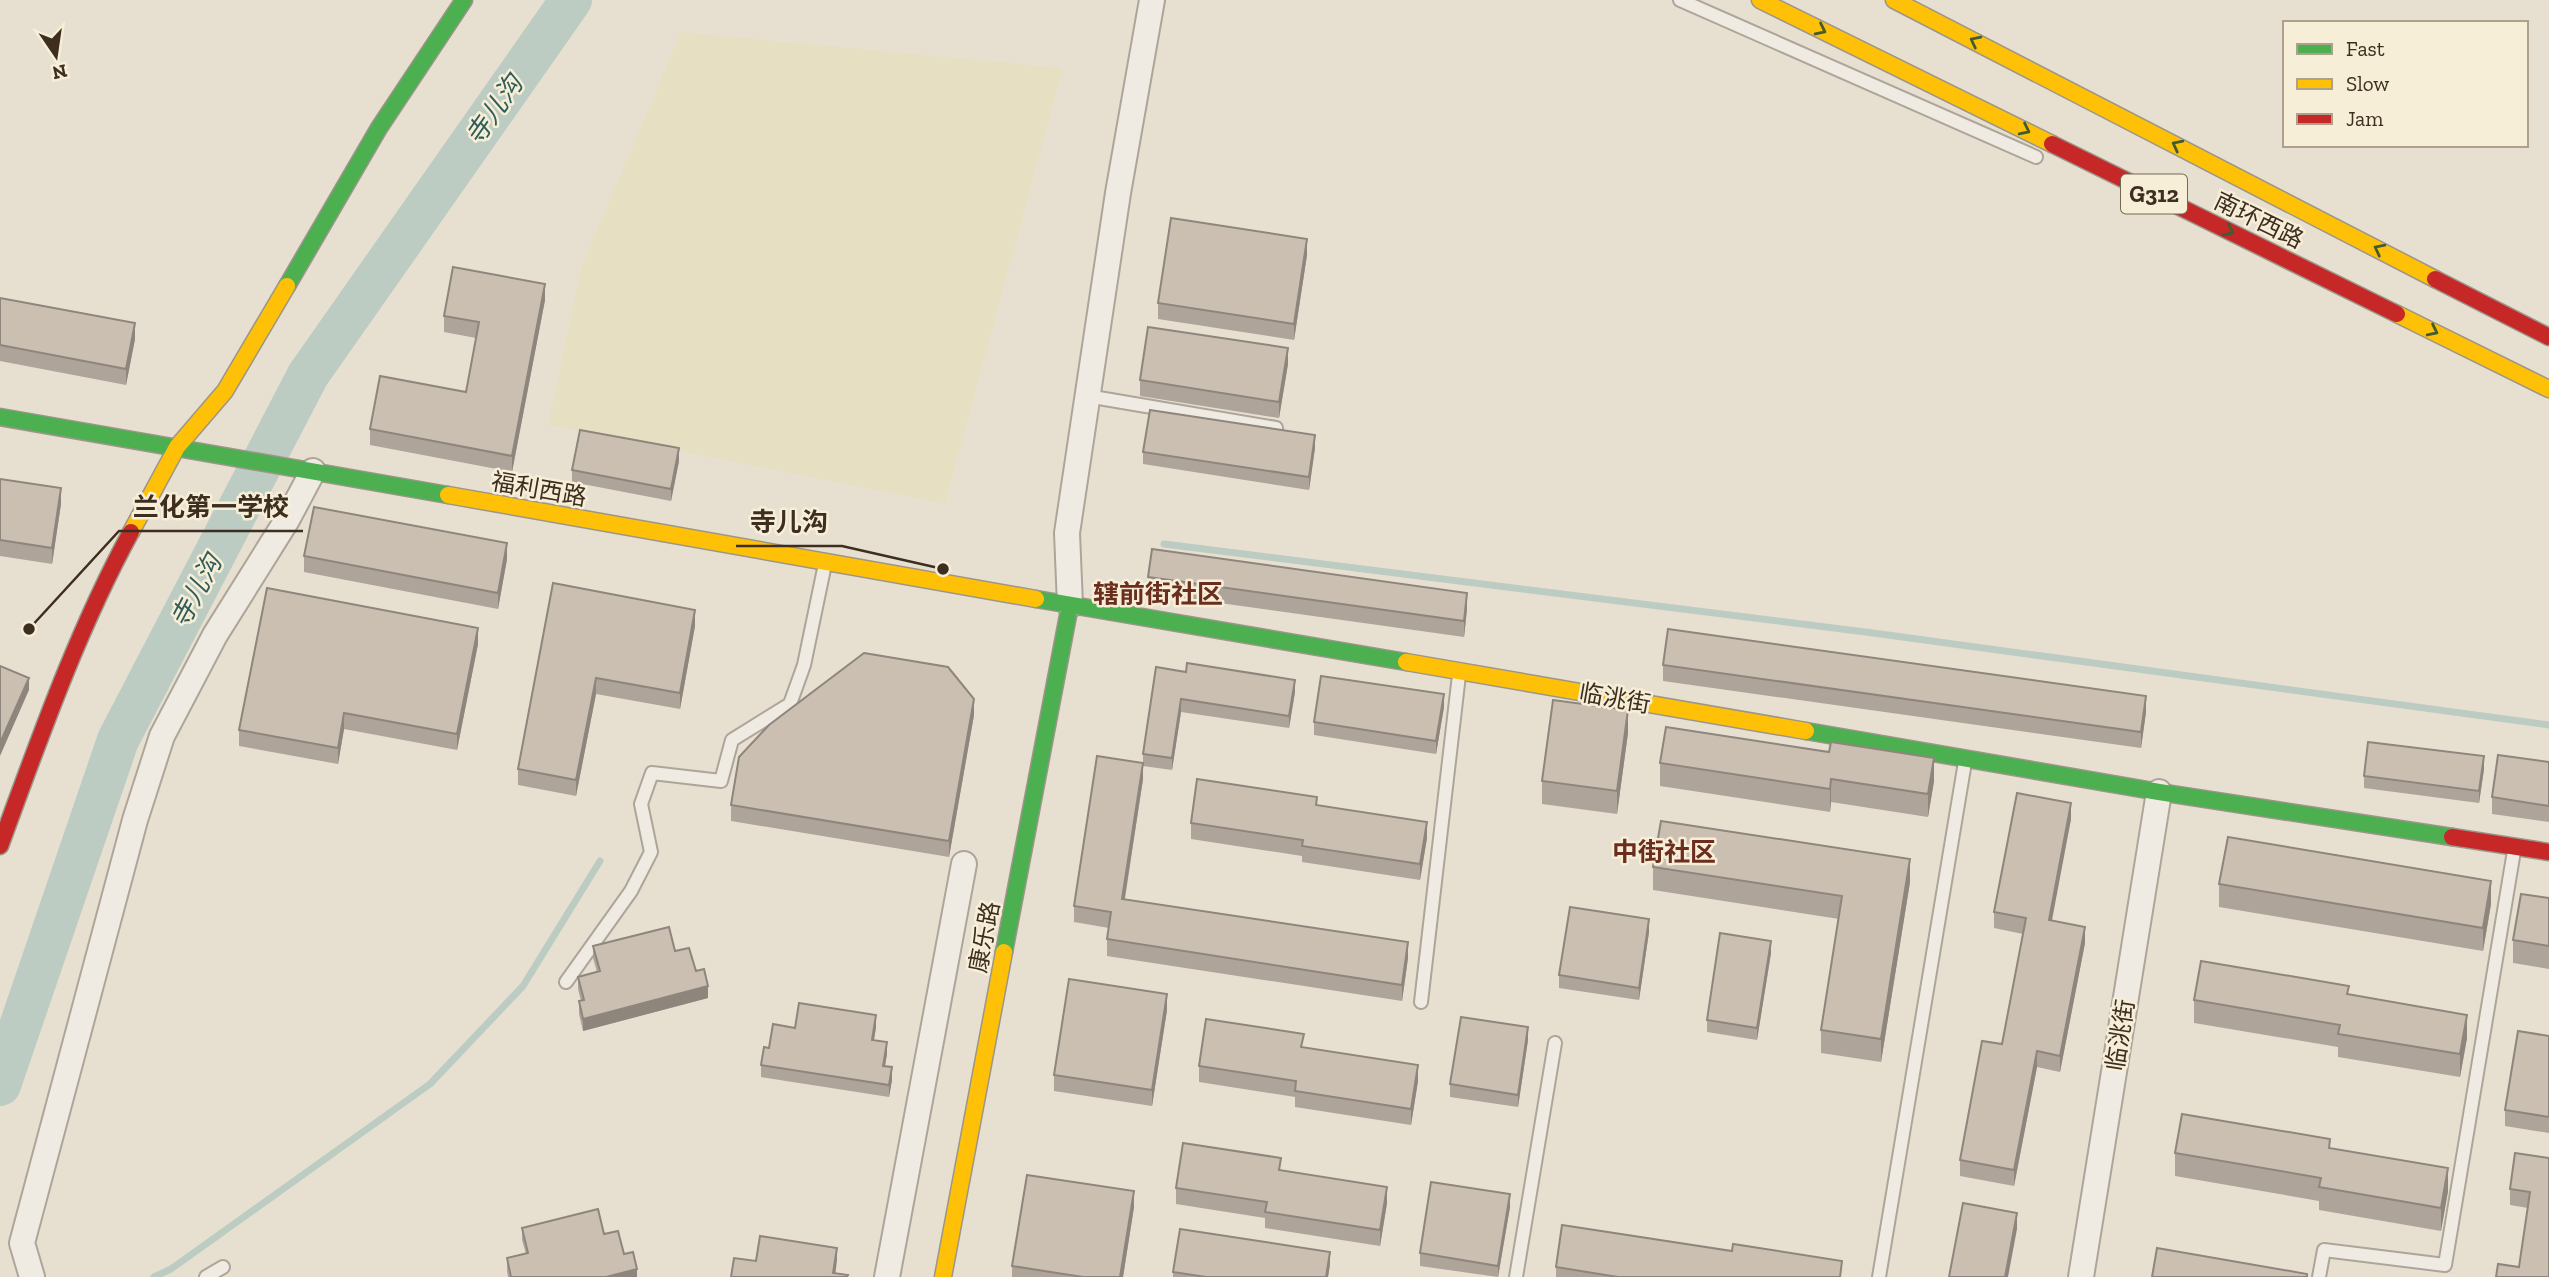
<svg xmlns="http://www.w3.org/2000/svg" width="2549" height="1277" viewBox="0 0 2549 1277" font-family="'Zilla Slab','Noto Sans SC',serif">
  <rect width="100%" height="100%" fill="#e7e0d1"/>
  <path fill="#e6dfc2" d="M681,32L1063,68L945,504L548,425L581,268Z"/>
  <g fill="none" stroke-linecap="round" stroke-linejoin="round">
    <path stroke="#bcccc2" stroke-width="7" d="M1164,544L1873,633L2549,725
      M154,1277L171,1269L430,1084L523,986L600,861"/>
    <path stroke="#bcccc2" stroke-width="42" d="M0,1085L118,740L308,375L571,0"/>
    <g stroke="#ada599" stroke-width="16">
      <path id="lane" d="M1680,0L2036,157
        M1087,396L1276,428
        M566,982L631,891L651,852L641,804L652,773L721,781L732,740L790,704L804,665L825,564
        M1421,1002L1459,675
        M206,1277L223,1267
        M1516,1277L1555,1043
        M1879,1277L1965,762
        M2319,1277L2324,1250L2445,1265L2514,851"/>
    </g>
    <g stroke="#ada599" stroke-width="28">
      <path id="street" d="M1070,605L1067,533L1118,193L1152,0
        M32,1277L22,1243L135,820L162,736L215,635L287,520L313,471
        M887,1277L964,864
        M2081,1277L2159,792"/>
    </g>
    <g stroke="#9c958a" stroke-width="19">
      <path id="fast" d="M287,286L379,128L464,0
        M0,417L448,495
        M1036,599L1406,662
        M1806,731L2159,792L2452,837
        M1004,952L1070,605"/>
    </g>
    <g stroke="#9c958a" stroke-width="19">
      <path id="slow" d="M1760,0L2052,144
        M1894,0L2435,279
        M2397,314L2549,389
        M448,495L1036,599
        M131,532L177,447L225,391L287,286
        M1406,662L1806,731
        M943,1277L1004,952"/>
    </g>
    <g stroke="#9c958a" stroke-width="19">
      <path id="jam" d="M2052,144L2397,314
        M2435,279L2549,337
        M2452,837L2549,852
        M0,846C39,740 77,631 131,532"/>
    </g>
    <use href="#lane" stroke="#efebe3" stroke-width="12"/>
    <use href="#street" stroke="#efebe3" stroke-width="24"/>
    <use href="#fast" stroke="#4caf50" stroke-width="16"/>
    <use href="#slow" stroke="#ffc107" stroke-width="16"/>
    <use href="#jam" stroke="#c62828" stroke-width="16"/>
  </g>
  <path fill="#afa499" d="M1307,255L1294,340L1158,319V303Z
    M0,298L135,339L126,385L0,361Z
    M545,300L512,472L370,445V429L466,392L476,338L444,332V316Z
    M1288,364L1279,418L1140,396V380Z
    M1315,448L1309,490L1143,464V452Z
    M679,461L671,501L572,482V470Z
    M0,479L61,504L52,564L0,556Z
    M304,556L507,559L498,609L304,572Z
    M1148,577L1467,609L1464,637L1148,593Z
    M553,583L695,626L680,709L596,694L576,796L518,785V769Z
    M478,644L457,750L344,729L338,764L239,746V730Z
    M1663,665L2146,712L2141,748L1663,681Z
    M1156,667L1295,692L1289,728L1181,712L1172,770L1143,766V779L1125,899L1408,958L1402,1001L1107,956V939L1109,928L1074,922V906L1143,763V754Z
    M1444,707L1436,754L1314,735V722Z
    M974,715L949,857L731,821V805Z
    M1628,733L1617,814L1542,804V781Z
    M1829,752L1934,781L1928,817L1831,802L1830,812L1660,786V763Z
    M2549,762V822L2492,814V797Z
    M2484,769L2479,803L2364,788V776Z
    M1317,805L1427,838L1420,880L1302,862V856L1191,839V823Z
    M2071,819L2051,921L2085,943L2060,1072L2037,1067L2014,1186L1960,1176V1160L2002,1044L2023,934L1994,928V912Z
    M1653,867L1910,882L1881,1062L1821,1053V1030L1839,919L1653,890Z
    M2219,884L2491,904L2483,951L2219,907Z
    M2549,898V969L2513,963V940Z
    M1649,932L1639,1000L1559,988V975Z
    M593,946L675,951L696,971L708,998L583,1031L579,1014V1001H581L578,989V977L597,972L593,958Z
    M1771,953L1757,1040L1707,1032V1020Z
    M2349,995L2467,1038L2460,1077L2338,1057V1047L2194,1023V1000Z
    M1167,1010L1152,1106L1054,1091V1075Z
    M876,1027L874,1040L887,1054L885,1066L892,1080L889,1097L761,1077V1065L769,1048L795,1028Z
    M2549,1036V1133L2505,1126V1110Z
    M1528,1040L1518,1107L1450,1097V1084Z
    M1304,1047L1418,1081L1411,1125L1295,1107V1097L1199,1082V1066Z
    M2330,1148L2448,1191L2441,1231L2319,1210V1201L2175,1176V1153Z
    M2549,1158L2519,1267L2528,1208L2510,1205V1189Z
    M1281,1171L1387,1203L1380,1246L1265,1228V1218L1176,1204V1188Z
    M1134,1207L1123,1277H1012V1266Z
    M1510,1207L1498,1277L1420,1266V1253Z
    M522,1228L604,1234L624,1254L637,1277H508L507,1271V1258L526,1254L522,1240Z
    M1330,1264L1328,1277H1173V1272Z
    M1556,1267L1842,1277H1556Z"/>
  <path fill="#8e867d" d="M1307,239V255L1294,340V324Z
    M545,284V300L512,472V456Z
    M135,323V339L126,385V369Z
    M1288,348V364L1279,418V402Z
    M1315,435V448L1309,490V477Z
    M679,448V461L671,501V489Z
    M61,488V504L52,564V548Z
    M507,543V559L498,609V593Z
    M1467,593V609L1464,637V621Z
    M695,610V626L680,709V693Z
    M478,628V644L457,750V734Z
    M29,678V690L0,756V743Z
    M596,678V694L576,796V780Z
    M1295,680V692L1289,728V716Z
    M1444,694V707L1436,754V741Z
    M2146,696V712L2141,748V732Z
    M974,699V715L949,857V841Z
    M1181,699V712L1172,770V758Z
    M1628,710V733L1617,814V791Z
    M344,713V729L338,764V748Z
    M2484,756V769L2479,803V791Z
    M1934,758V781L1928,817V794Z
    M1143,763V779L1122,915V899Z
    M1831,779V802L1830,812V789Z
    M2071,803V819L2049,936V920Z
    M1427,822V838L1420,880V864Z
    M1910,859V882L1881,1062V1039Z
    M2491,881V904L2483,951V928Z
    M1649,919V932L1639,1000V988Z
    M2085,927V943L2060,1072V1056Z
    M1771,941V953L1757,1040V1028Z
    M1408,942V958L1402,1001V985Z
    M708,986V998L583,1031V1019Z
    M1167,994V1010L1152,1106V1090Z
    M876,1015V1027L872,1052V1040Z
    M2467,1015V1038L2460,1077V1054Z
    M1528,1027V1040L1518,1107V1095Z
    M887,1042V1054L883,1078V1066Z
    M2037,1051V1067L2014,1186V1170Z
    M1418,1065V1081L1411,1125V1109Z
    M892,1067V1080L889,1097V1085Z
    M2448,1168V1191L2441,1231V1208Z
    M1387,1187V1203L1380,1246V1230Z
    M1134,1191V1207L1123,1277H1120Z
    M1510,1194V1207L1498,1277V1266Z
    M2017,1213V1229L2008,1277H2005Z
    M837,1248V1260L835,1277L833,1273Z
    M1330,1252V1264L1328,1277H1326Z
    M637,1269V1277H606Z"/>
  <path fill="#cbbfb2" stroke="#8e867d" stroke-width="2" d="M1171,218L1307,239L1294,324L1158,303Z
    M453,267L545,284L512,456L370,429L380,376L466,392L479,322L444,316Z
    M0,298L135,323L126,369L0,345Z
    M1148,327L1288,348L1279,402L1140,380Z
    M1150,410L1315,435L1309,477L1143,452Z
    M580,430L679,448L671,489L572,470Z
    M0,479L61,488L52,548L0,540Z
    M314,507L507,543L498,593L304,556Z
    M1152,549L1467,593L1464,621L1148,577Z
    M553,583L695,610L680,693L596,678L576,780L518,769Z
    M267,588L478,628L457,734L344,713L338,748L239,730Z
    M1668,629L2146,696L2141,732L1663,665Z
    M864,653L948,667L974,699L949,841L731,805L739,757L769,725Z
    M1187,663L1295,680L1289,716L1181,699L1172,758L1143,754L1156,667L1186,672Z
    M0,666L29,678L0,743Z
    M1321,676L1444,694L1436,741L1314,722Z
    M1553,700L1628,710L1617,791L1542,781Z
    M1666,727L1829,752L1831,742L1934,758L1928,794L1831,779L1830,789L1660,763Z
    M2368,742L2484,756L2479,791L2364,776Z
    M2498,755L2549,762V806L2492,797Z
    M1097,756L1143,763L1122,899L1408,942L1402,985L1107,939L1111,912L1074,906Z
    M1197,779L1317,797L1316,805L1427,822L1420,864L1302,846L1303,840L1191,823Z
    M2017,793L2071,803L2049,920L2085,927L2060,1056L2037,1051L2014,1170L1960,1160L1982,1041L2002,1044L2026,918L1994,912Z
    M1661,821L1910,859L1881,1039L1821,1030L1842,896L1653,867Z
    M2228,837L2491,881L2483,928L2219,884Z
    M2521,894L2549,898V946L2513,940Z
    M1570,907L1649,919L1639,988L1559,975Z
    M669,927L675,951L689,948L696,971L704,969L708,986L583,1019L579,1001L584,1000L578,977L600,971L593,946Z
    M1720,933L1771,941L1757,1028L1707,1020Z
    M2201,961L2349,986L2347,994L2467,1015L2460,1054L2338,1034L2340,1025L2194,1000Z
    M1069,979L1167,994L1152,1090L1054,1075Z
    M799,1003L876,1015L872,1040L887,1042L883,1066L892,1067L889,1085L761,1065L764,1047L769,1048L773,1024L795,1028Z
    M1461,1017L1528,1027L1518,1095L1450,1084Z
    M1206,1019L1304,1034L1301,1047L1418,1065L1411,1109L1295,1091L1296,1081L1199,1066Z
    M2518,1031L2549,1036V1117L2505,1110Z
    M2182,1114L2330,1139L2329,1148L2448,1168L2441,1208L2319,1187L2321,1178L2175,1153Z
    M1183,1143L1281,1158L1279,1170L1387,1187L1380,1230L1265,1212L1267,1202L1176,1188Z
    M2515,1153L2549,1158V1277H2496L2498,1264L2519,1267L2530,1192L2510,1189Z
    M1027,1175L1134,1191L1120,1277H1083L1012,1266Z
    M1431,1182L1510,1194L1498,1266L1420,1253Z
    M1963,1203L2017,1213L2005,1277H1949Z
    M598,1209L604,1234L618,1231L624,1254L633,1252L637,1269L606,1277H511L507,1258L528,1253L522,1228Z
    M1562,1225L1732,1251L1733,1244L1842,1261L1840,1277H1618L1556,1267Z
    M1180,1229L1330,1252L1326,1277H1206L1173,1272Z
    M760,1236L837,1248L833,1273L848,1275L847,1277H731L734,1258L756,1261Z
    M2157,1248L2307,1274V1277H2152Z"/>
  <defs><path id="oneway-chevron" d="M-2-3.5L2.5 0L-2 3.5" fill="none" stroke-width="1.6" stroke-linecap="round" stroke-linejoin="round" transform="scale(1.75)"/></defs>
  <g stroke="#425b31">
    <use href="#oneway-chevron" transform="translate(1821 30) rotate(26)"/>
    <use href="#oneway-chevron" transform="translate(1975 41) rotate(-153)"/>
    <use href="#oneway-chevron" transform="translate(2025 130) rotate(26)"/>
    <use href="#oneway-chevron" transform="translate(2177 145) rotate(-153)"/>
    <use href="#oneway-chevron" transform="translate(2229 231) rotate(26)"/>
    <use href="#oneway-chevron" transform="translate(2379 249) rotate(-153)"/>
    <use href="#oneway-chevron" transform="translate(2433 331) rotate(26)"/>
  </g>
  <g text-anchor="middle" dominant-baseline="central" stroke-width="5" stroke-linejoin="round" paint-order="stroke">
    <rect fill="#f7eed8" stroke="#756857" stroke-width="2" x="2121" y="174.5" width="66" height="39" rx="5"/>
    <g font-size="23" font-weight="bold" fill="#3d2e20">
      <text x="2154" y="194">G312</text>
    </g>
    <g font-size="24" fill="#3d2e20" stroke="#f7eed8">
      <text transform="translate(2259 220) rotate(26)">南环西路</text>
      <text transform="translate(539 489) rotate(10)">福利西路</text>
      <text transform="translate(1615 698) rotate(10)">临洮街</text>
      <text transform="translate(984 937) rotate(-79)">康乐路</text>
      <text transform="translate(2120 1035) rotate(-81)">临洮街</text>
    </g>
    <g font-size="26" font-style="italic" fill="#2f5d5a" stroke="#f7eed8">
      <text transform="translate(494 110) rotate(-55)">寺儿沟</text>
      <text transform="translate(196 591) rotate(-62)">寺儿沟</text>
    </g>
    <g font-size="26" font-weight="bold" fill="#6b2e1e" stroke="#f7eed8">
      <text x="1158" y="594">辖前街社区</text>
      <text x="1664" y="852">中街社区</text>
    </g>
  </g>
  <path fill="none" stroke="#3d2e20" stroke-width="2.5" d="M29 629L119 531H303M943 569L842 546H736"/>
  <g fill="#3d2e20" stroke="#f7eed8" stroke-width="2.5">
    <circle cx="29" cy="629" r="7"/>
    <circle cx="943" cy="569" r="7"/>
  </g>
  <g font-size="26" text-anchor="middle" font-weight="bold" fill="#3d2e20" stroke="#f7eed8" stroke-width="5" stroke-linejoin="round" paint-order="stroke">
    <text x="211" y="516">兰化第一学校</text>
    <text x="789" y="531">寺儿沟</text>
  </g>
  <rect x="2283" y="21" width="245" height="126" fill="#f7eed8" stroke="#ada18e" stroke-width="2"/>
  <rect x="2297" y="44" width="35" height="10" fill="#4caf50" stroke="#ada18e" stroke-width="2"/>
  <text x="2346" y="56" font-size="21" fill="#3d2e20">Fast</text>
  <rect x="2297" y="79" width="35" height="10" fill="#ffc107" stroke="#ada18e" stroke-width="2"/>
  <text x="2346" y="91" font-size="21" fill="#3d2e20">Slow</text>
  <rect x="2297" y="114" width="35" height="10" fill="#c62828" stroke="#ada18e" stroke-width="2"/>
  <text x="2346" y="126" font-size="21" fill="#3d2e20">Jam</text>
  <g transform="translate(56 56) rotate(167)" stroke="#f7eed8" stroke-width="5" paint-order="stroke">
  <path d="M0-5L12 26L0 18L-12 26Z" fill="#3d2e20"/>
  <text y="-10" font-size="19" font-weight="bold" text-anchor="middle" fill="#3d2e20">N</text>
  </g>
</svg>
